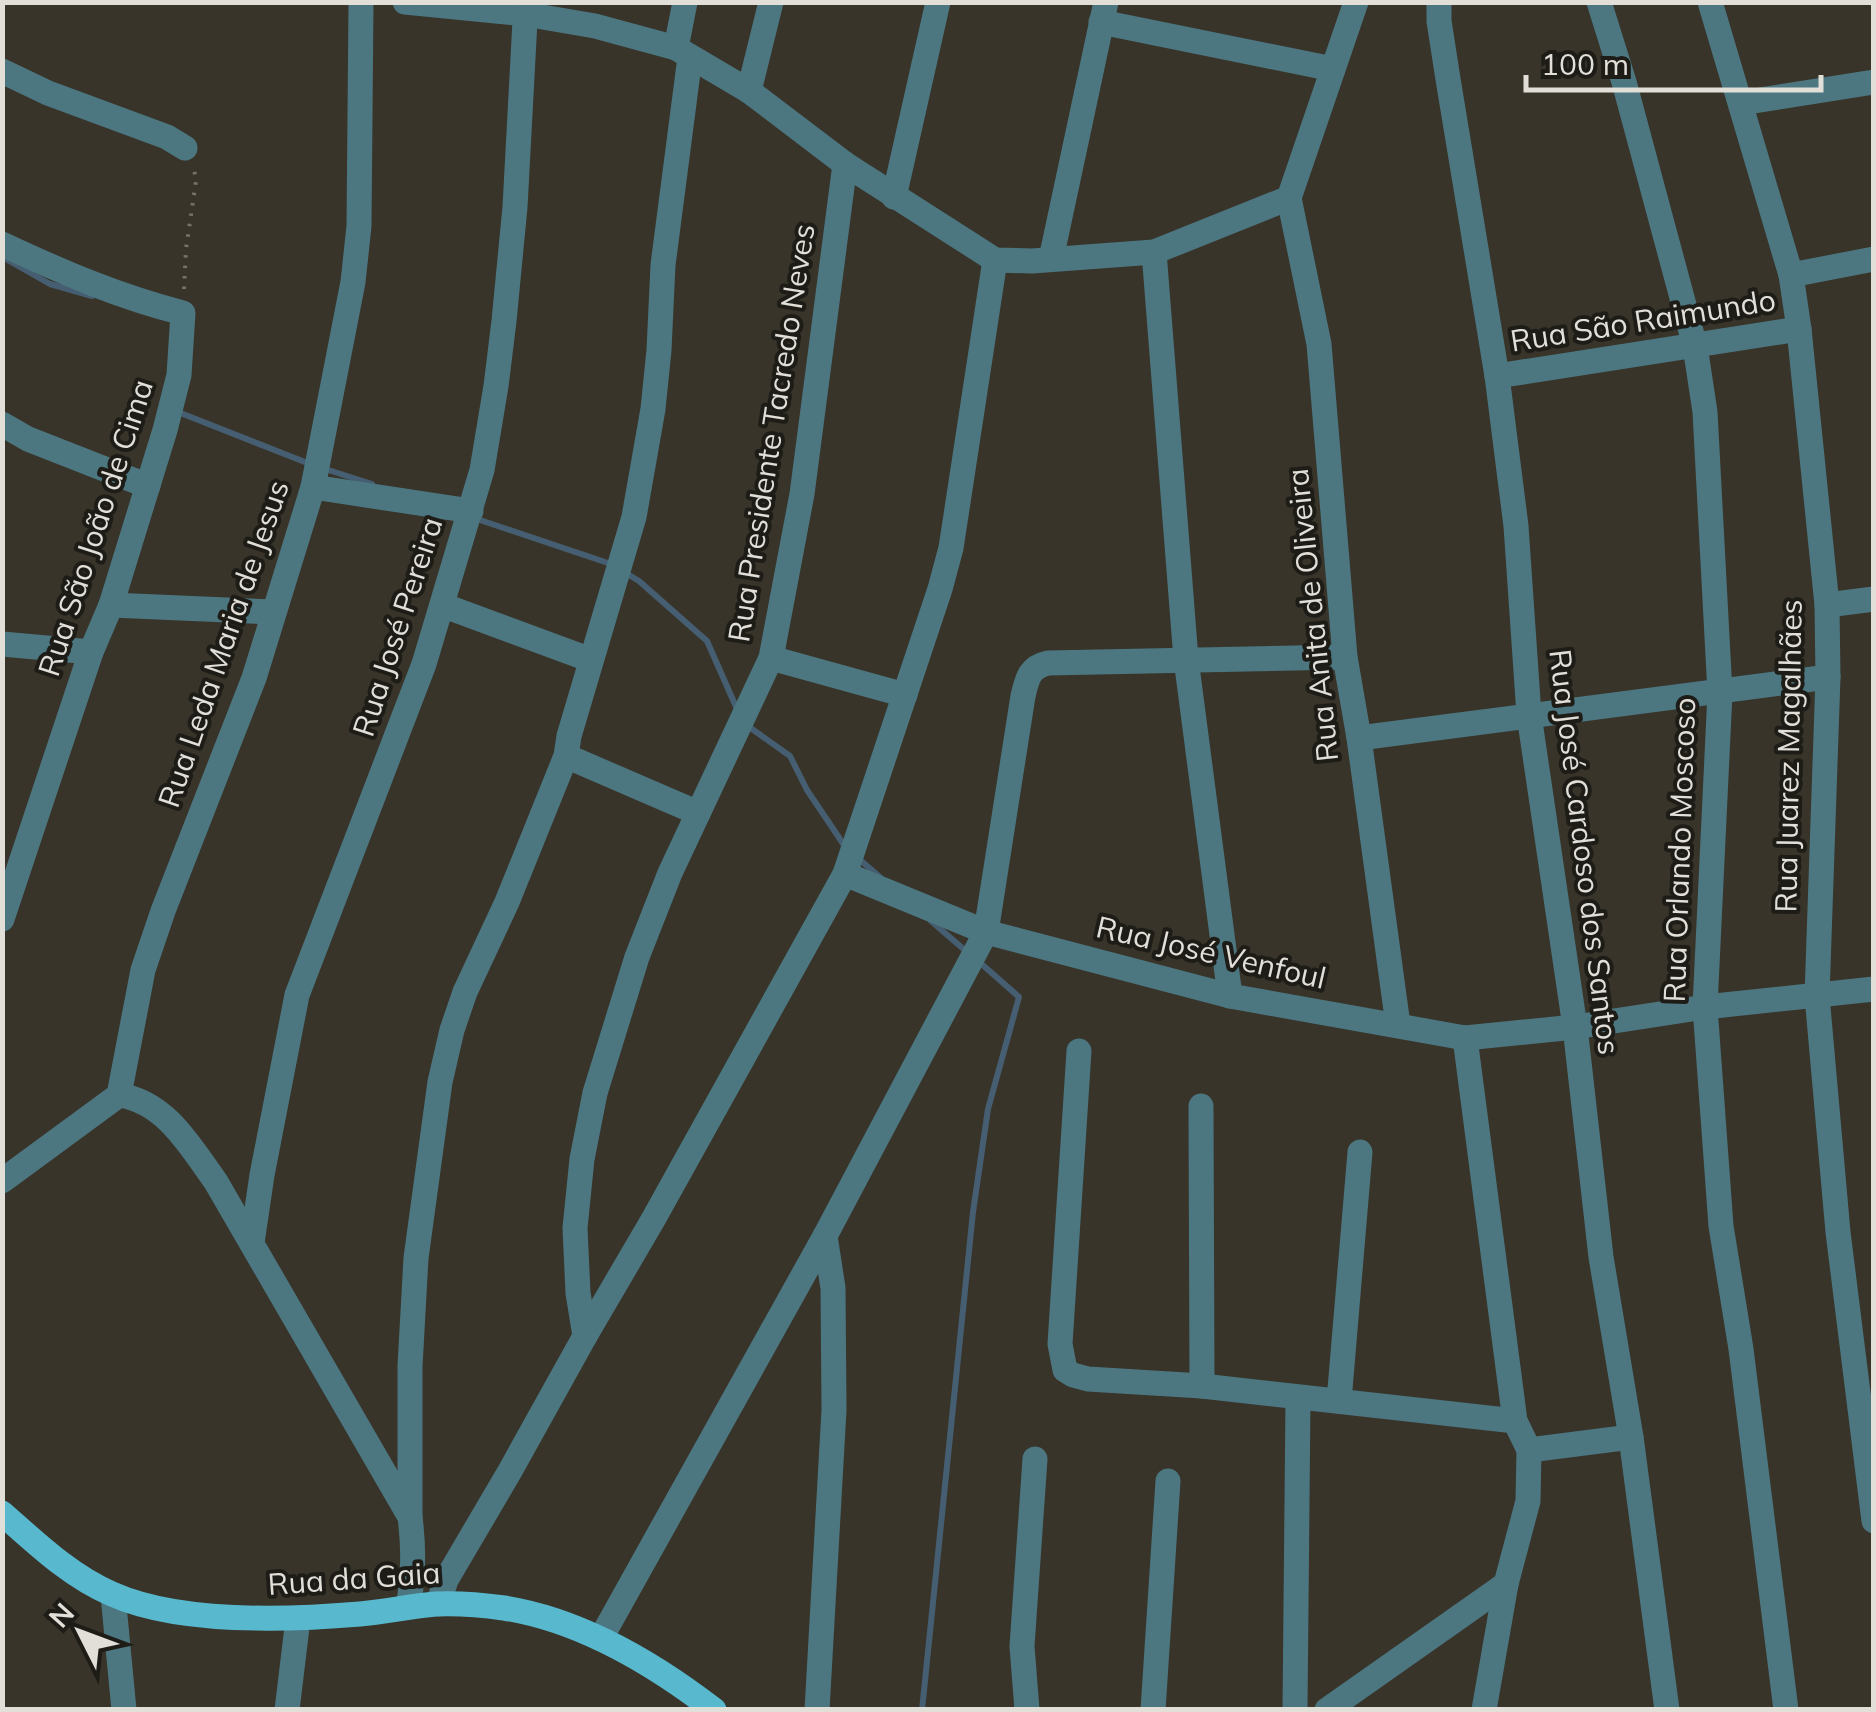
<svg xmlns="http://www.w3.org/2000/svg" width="1876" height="1712" viewBox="0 0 1876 1712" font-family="Mulish,sans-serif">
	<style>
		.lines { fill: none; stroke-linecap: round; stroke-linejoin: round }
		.stream { stroke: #465e71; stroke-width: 6 }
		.path { stroke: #757269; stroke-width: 4; stroke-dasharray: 2.5 8; stroke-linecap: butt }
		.minor { stroke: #4c7781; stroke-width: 25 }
		.major { stroke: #58b8ce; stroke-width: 25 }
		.labels { text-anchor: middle; stroke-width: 8; stroke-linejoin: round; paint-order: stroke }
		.street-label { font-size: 30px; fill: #e2dfd9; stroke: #1e1c17 }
	</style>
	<rect width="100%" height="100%" fill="#38342a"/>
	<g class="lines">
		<!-- stream -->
		<g class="stream">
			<polyline points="4,258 50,284 92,296"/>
			<polyline points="178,412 310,464"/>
			<polyline points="322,468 372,484"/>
			<polyline points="474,518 614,565"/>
			<polyline points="624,572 639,581 707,641 737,709"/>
			<polyline points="745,724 790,756 807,790 846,848"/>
			<polyline points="859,859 880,877"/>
			<polyline points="931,921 967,952"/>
			<polyline points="922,1710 973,1212 988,1109 1019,997 977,960"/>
		</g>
		<!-- path -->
		<polyline class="path" points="184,289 186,249 196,181 194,169"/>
		<!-- minor -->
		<g class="minor">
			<polyline points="405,2 525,14 595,26 676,48 749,91 845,164 995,260 1032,261 1154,252 1289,198 1356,2"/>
			<polyline points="1439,2 1439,21 1448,79 1497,376 1516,526 1529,715 1575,1027 1601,1257 1631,1437 1667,1710"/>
			<polyline points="1599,2 1624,82 1695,346 1705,412 1720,693 1705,1007 1721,1226 1741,1349 1786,1710"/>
			<polyline points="1710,2 1791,275 1799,329 1827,605 1828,677 1817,996 1838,1232 1874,1521"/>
			<polyline points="1101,22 1333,69"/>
			<polyline points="676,48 685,2"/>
			<polyline points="2,71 48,93 167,137 185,148"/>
			<polyline points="749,91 771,2"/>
			<polyline points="1741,103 1874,82"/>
			<polyline points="894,197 938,2"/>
			<polyline points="1289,198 1319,344 1345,657 1359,738 1398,1025"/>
			<path d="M2,244C64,273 117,296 183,313L179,375L165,430L111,605L91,652L2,919"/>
			<polyline points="1154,252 1186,659 1230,996"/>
			<polyline points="1051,259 1106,2"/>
			<polyline points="1791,275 1874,259"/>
			<polyline points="1497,376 1799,329"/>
			<polyline points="2,424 28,439 148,486"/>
			<polyline points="313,487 471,511"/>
			<polyline points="111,605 274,612"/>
			<polyline points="442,605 591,660"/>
			<polyline points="1827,605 1874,599"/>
			<polyline points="2,644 91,652"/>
			<polyline points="771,658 905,695"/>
			<polyline points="1359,738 1828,677"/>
			<polyline points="566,756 698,813"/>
			<polyline points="845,874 986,932 1230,996 1465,1038 1575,1027 1705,1007 1874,989"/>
			<polyline points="1465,1038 1515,1421 1529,1450 1528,1501 1506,1584 1484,1710"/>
			<polyline points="1079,1051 1060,1344 1065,1370 1073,1375 1088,1379 1202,1386 1515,1421"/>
			<path d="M119,1095C166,1102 190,1146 216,1182L410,1517C414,1548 414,1576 408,1607"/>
			<polyline points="1201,1106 1202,1386"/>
			<polyline points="2,1181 119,1095 143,970 163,911 254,678 313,487 353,282 359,226 361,2"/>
			<polyline points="252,1243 262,1175 297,995 424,664 482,470 496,386 504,321 515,207 526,2"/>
			<polyline points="585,1336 578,1293 575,1228 582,1159 595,1093 637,957 670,873 771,658 802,494 845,164"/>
			<polyline points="1339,1401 1360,1152"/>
			<polyline points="1529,1450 1631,1437"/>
			<polyline points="410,1517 410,1366 416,1258 440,1082 452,1030 465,992 507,902 566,756 569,736 634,517 653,409 659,350 663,265 690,57"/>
			<polyline points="113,1595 124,1710"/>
			<polyline points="438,1604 446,1580 510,1471 585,1336 654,1218 845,874 940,589 951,548 995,260"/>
			<path d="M601,1638L825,1236L986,932L1023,696C1027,679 1029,667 1048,663L1345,657"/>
			<polyline points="287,1710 298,1619"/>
			<polyline points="817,1710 834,1410 833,1288 825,1236"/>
			<polyline points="1027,1710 1022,1646 1035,1459"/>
			<polyline points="1153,1710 1168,1481"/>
			<polyline points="1295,1710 1298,1398"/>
			<polyline points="1327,1710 1506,1584"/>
		</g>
		<!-- major -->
		<path class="major" d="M2,1513C36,1543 70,1576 112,1594C179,1624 288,1620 360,1614C385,1612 410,1606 436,1604C458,1603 482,1605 504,1608C581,1620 653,1663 714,1710"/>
	</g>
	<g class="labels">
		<!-- street labels -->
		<g class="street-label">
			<text transform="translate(1643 321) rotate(-9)" y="10">Rua São Raimundo</text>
			<text transform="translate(772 433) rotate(-81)" y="10">Rua Presidente Tacredo Neves</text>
			<text transform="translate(96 528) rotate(-72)" y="10">Rua São João de Cima</text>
			<text transform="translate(1313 615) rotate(-96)" y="10">Rua Anita de Oliveira</text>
			<text transform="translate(398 627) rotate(-72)" y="10">Rua José Pereira</text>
			<text transform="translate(224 644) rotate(-71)" y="10">Rua Leda Maria de Jesus</text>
			<text transform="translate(1789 756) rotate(-89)" y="10">Rua Juarez Magalhães</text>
			<text transform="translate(1680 850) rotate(-88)" y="10">Rua Orlando Moscoso</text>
			<text transform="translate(1584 852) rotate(83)" y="10">Rua José Cardoso dos Santos</text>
			<text transform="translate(1211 953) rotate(13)" y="10">Rua José Venfoul</text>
			<text transform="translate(354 1579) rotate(-4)" y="10">Rua da Gaia</text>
		</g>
	</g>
	<!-- border -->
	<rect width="1876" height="1712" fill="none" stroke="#e2dfd9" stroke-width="10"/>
	<!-- north arrow -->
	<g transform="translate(80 1632) rotate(312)" stroke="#1e1c17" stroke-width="8" paint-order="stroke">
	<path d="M0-8L18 38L0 25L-18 38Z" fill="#e2dfd9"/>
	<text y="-15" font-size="28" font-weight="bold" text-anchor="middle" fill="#e2dfd9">N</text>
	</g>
	<!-- scale -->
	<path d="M1526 75v15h295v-15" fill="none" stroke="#e2dfd9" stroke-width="5"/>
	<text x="1541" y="75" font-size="30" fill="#e2dfd9" stroke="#1e1c17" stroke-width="8" paint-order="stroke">100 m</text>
</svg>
